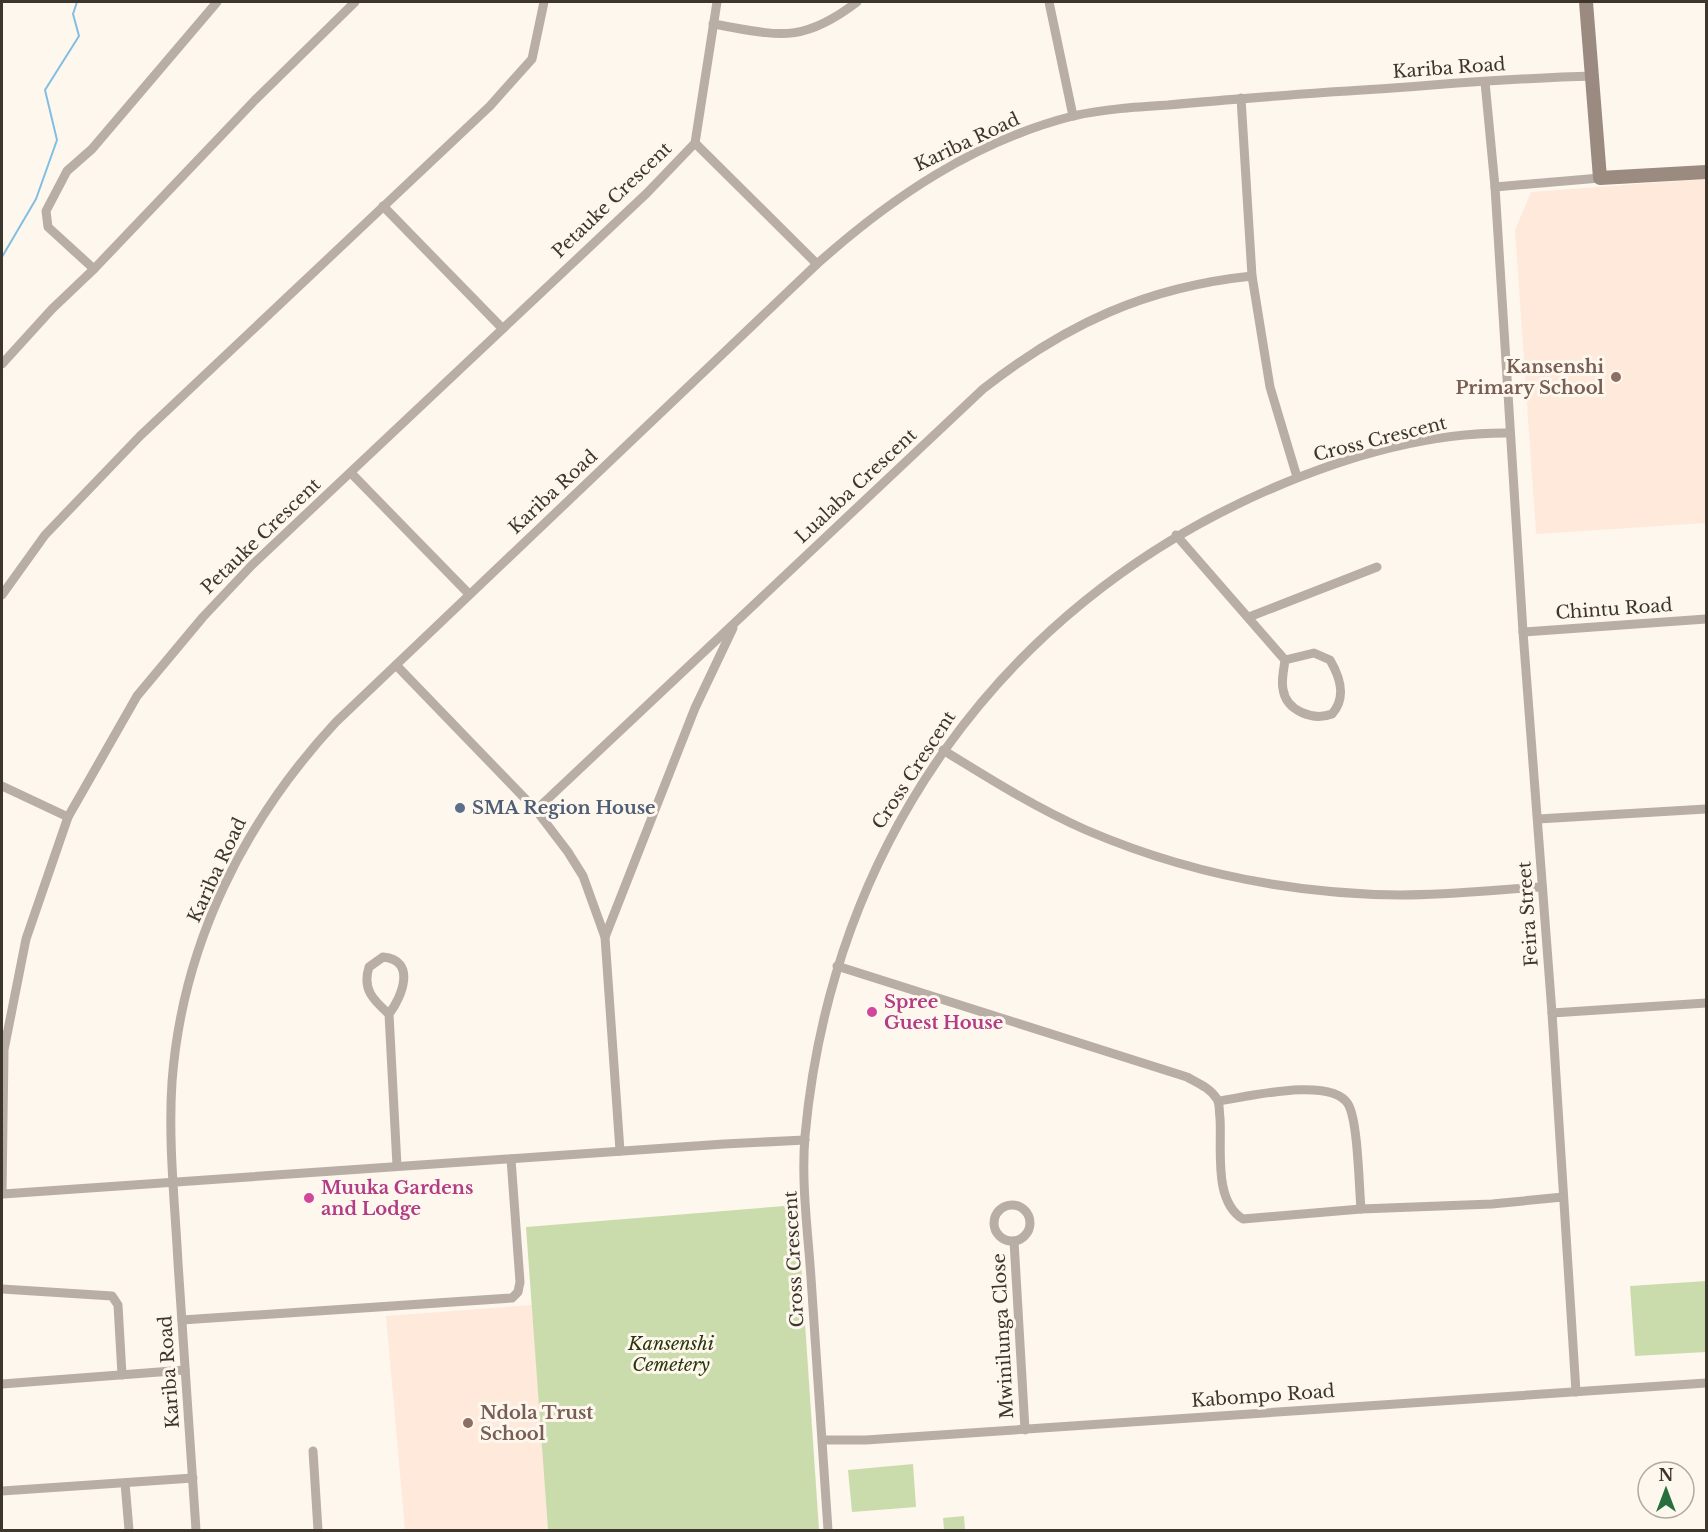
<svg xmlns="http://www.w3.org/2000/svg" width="1708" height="1532" viewBox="0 0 1708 1532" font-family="'Libre Baskerville',serif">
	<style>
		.education { fill: #fee9db }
		.green { fill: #cbdcac }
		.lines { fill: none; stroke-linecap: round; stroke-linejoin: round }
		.stream { stroke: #80bfe2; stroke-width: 2 }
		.street { stroke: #b9aea6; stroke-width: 9 }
		.secondary { stroke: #9b8a7f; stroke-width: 14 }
		.education-dot { fill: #8d6e63; stroke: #fef7ed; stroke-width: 2 }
		.service-dot { fill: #5c6f8a; stroke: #fef7ed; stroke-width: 2 }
		.hotel-dot { fill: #d1479c; stroke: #fef7ed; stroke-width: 2 }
		.labels { text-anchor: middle; stroke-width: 6; stroke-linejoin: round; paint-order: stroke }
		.street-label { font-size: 18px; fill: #3c362c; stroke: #fef7ed }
		.education-label { font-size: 18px; font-weight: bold; fill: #785e54; stroke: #fef7ed; text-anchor: end }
		.service-label { font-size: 18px; font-weight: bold; fill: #4e5e75; stroke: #fef7ed; text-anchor: start }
		.hotel-label { font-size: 18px; font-weight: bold; fill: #b23c85; stroke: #fef7ed; text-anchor: start }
		.park-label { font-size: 18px; font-style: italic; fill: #29360a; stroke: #fef7ed }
	</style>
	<rect width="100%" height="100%" fill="#fef7ed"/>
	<!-- education -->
	<g class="education">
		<polygon points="1706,179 1706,523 1536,534 1515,230 1531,192"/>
		<polygon points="532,1305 548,1530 405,1530 386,1316"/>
	</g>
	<!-- green -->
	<g class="green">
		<polygon points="797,1205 819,1530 548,1530 526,1227"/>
		<polygon points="1706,1281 1706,1352 1635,1356 1630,1286"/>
		<polygon points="913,1464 916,1507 852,1512 848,1470"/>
		<polygon points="964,1516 965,1530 944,1530 943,1518"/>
	</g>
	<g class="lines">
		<!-- stream -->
		<polyline class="stream" points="2,257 36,199 57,140 45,90 79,36 73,14 77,2"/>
		<!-- street -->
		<g class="street">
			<polyline points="1049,2 1073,116"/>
			<path d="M713,24C778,35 801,45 857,2"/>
			<polyline points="1485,82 1495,187 1523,632 1552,1013 1576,1392"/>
			<polyline points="1241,98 1252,276 1270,387 1297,477"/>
			<polyline points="695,143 817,264"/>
			<polyline points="1495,187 1600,178"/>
			<polyline points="383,206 502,328"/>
			<polyline points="94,269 48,227 46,211 67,171 92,149 217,2"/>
			<polyline points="2,364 52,309 94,269 255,100 355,2"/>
			<polyline points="351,473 469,594"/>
			<path d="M1176,535L1285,660C1284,669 1281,680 1283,689C1286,711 1313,721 1332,714C1347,697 1340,677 1330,660L1314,653L1285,660"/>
			<polyline points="2,595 45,535 140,436 490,106 532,59 544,2"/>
			<polyline points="1249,617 1377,567"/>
			<polyline points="1523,632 1706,619"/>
			<polyline points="396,665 536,810 568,852 583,876 605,937 620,1151"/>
			<path d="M943,750C990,779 1036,808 1086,830C1186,873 1292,894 1401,895C1447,895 1495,890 1541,887"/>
			<polyline points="2,786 68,817"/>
			<path d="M536,810L983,389C1066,324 1146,287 1252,276"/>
			<polyline points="1538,819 1706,809"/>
			<polyline points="605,937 695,708 733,628"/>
			<path d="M837,966L1187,1077C1198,1083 1210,1088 1217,1099C1220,1104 1219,1112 1220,1118C1222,1148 1213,1201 1243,1219L1361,1209L1492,1204L1563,1197"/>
			<polyline points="1552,1013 1706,1003"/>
			<path d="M389,1014C373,1000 362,989 369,967L383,957C417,960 402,997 389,1014L397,1166"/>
			<path d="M1219,1101C1247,1097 1331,1076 1348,1104C1358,1120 1359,1187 1361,1209"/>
			<polyline points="2,1194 4,1050 26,939 68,817 137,696 203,617 252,565 647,193 695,143 717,2"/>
			<polyline points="3,1194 724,1144 805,1140"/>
			<circle cx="1012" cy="1223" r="18"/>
			<polyline points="1014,1241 1025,1430"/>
			<polyline points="2,1289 112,1296 118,1305 122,1375"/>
			<polyline points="182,1320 512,1298 518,1292 520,1282 511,1159"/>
			<polyline points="2,1384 185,1370"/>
			<polyline points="823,1440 866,1440 1706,1383"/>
			<polyline points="313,1451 318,1530"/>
			<polyline points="125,1483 129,1530"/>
			<polyline points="2,1491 193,1478"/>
			<path d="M196,1530C190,1441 184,1353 178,1263C175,1204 168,1142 172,1082C182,945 244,821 336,722L817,264C892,197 975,141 1073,116C1104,109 1136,107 1168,105C1222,100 1276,96 1330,92C1418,87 1505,78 1593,76"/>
			<path d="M828,1530C823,1446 816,1362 811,1278C808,1232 801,1183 805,1136C831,847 1000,608 1266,491C1341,458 1427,432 1510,433"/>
		</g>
		<!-- secondary -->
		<polyline class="secondary" points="1586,2 1600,178 1706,172"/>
	</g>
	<!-- markers -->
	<g class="education-dot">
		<circle cx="1616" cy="377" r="6"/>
		<circle cx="468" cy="1423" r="6"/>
	</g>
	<circle class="service-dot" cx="460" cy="808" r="6"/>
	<g class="hotel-dot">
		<circle cx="872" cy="1012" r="6"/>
		<circle cx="309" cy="1198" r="6"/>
	</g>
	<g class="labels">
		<!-- street labels -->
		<g class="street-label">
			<text transform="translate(1449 68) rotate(-4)" y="6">Kariba Road</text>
			<text transform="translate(967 142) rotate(-25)" y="6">Kariba Road</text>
			<text transform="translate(612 200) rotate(-44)" y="6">Petauke Crescent</text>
			<text transform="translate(1380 439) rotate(-14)" y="6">Cross Crescent</text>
			<text transform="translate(856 486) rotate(-43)" y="6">Lualaba Crescent</text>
			<text transform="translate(553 492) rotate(-43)" y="6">Kariba Road</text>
			<text transform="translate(261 536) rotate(-44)" y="6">Petauke Crescent</text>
			<text transform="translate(1614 609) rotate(-4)" y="6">Chintu Road</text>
			<text transform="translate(914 770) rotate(-57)" y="6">Cross Crescent</text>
			<text transform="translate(217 870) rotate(-65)" y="6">Kariba Road</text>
			<text transform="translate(1528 914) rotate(-94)" y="6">Feira Street</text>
			<text transform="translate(794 1259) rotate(-93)" y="6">Cross Crescent</text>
			<text transform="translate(1003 1336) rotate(-93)" y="6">Mwinilunga Close</text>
			<text transform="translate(169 1372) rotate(-94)" y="6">Kariba Road</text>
			<text transform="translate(1263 1396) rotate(-4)" y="6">Kabompo Road</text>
		</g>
		<!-- education labels -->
		<g class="education-label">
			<text x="1604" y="373">Kansenshi<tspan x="1604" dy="21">Primary School</tspan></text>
			<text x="480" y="1419" text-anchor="start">Ndola Trust<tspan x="480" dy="21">School</tspan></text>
		</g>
		<!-- service labels -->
		<g class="service-label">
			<text x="472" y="814">SMA Region House</text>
		</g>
		<!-- hotel labels -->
		<g class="hotel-label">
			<text x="884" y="1008">Spree<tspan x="884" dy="21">Guest House</tspan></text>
			<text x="321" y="1194">Muuka Gardens<tspan x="321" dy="21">and Lodge</tspan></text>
		</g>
		<!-- park labels -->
		<g class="park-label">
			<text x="671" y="1350">Kansenshi<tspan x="671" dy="21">Cemetery</tspan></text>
		</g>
	</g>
	<!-- border -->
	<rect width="1708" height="1532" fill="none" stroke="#3c362c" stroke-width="6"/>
	<!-- north arrow -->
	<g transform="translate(1666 1490)"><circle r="28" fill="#fef7ed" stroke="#b0aaa0" stroke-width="1.5"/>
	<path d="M0-4.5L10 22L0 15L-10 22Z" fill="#27703e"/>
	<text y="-9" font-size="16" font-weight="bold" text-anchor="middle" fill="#3c362c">N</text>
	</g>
</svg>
